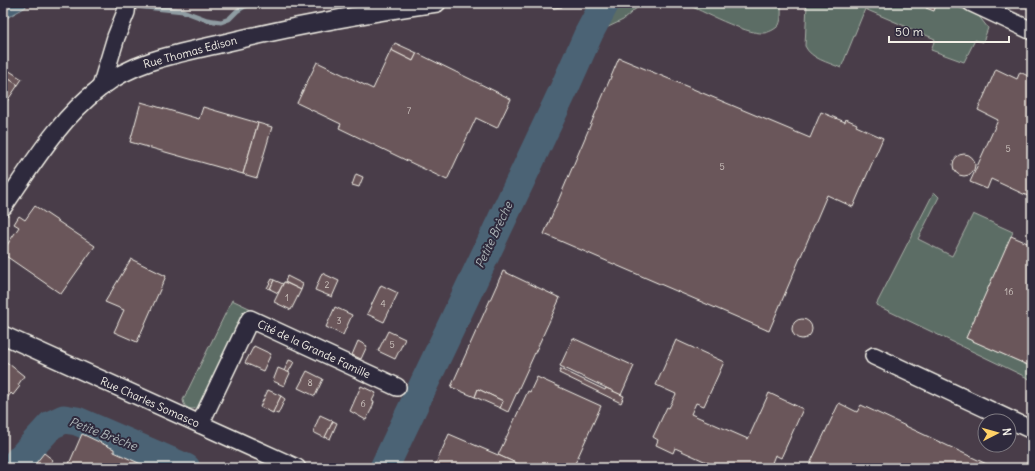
<svg xmlns="http://www.w3.org/2000/svg" width="1035" height="471" viewBox="0 0 1035 471" font-family="Delius,sans-serif">
	<style>
		.built { fill: #493e4a; fill-rule: evenodd }
		.green { fill: #5c6d65; stroke: #a8afa6 }
		.water { fill: #4b6374; stroke: #8f9ca2 }
		.lines { fill: none; stroke-linecap: round; stroke-linejoin: round }
		.stream { stroke: #8f9ca2; stroke-width: 5 }
		.river { stroke: #4b6374; stroke-width: 29 }
		.building { fill: #6b565a; stroke: #f4f1e8 }
		.minor-casing { stroke: #f4f1e8; stroke-width: 20 }
		.minor { stroke: #2f2a3d; stroke-width: 17 }
		.labels { text-anchor: middle; stroke-width: 4; stroke-linejoin: round; paint-order: stroke }
		.number-label { font-size: 9px; fill: #d2cac4 }
		.street-label { font-size: 11px; fill: #f4f1e8; stroke: #2f2a3d }
		.water-label { font-size: 12px; font-style: italic; fill: #b0b8ba; stroke: #2f2a3d }
	</style>
	<rect width="100%" height="100%" fill="#3b3343"/>
	<filter id="ink" filterUnits="userSpaceOnUse"><feTurbulence type="fractalNoise" baseFrequency=".025" numOctaves="2"/><feDisplacementMap in="SourceGraphic" scale="8" xChannelSelector="R" yChannelSelector="G"/><feConvolveMatrix kernelMatrix="1 2 1 2 8 2 1 2 1" color-interpolation-filters="sRGB"/></filter>
	<g filter="url(#ink)">
		<!-- built -->
		<path class="built" d="M3,3H1032V468H3ZM985,421H1009V445H985Z"/>
		<!-- green -->
		<g class="green">
			<polygon points="616,3 647,3 640,5 623,20 604,29"/>
			<path d="M684,3H781C781,9 782,19 779,25C776,29 768,33 763,33C745,34 702,11 684,3Z"/>
			<path d="M807,3H948L978,15L988,28L983,42L975,40L964,62L931,50L935,39L865,9L841,68C828,62 811,59 805,46Z"/>
			<polygon points="934,192 939,197 918,239 952,256 973,214 1013,232 966,338 1032,367 1032,380 876,305"/>
			<path d="M232,300L249,308L199,407C192,411 184,409 183,400Z"/>
		</g>
		<!-- water -->
		<polygon class="water" points="3,3 25,3 26,7 3,20"/>
		<g class="lines">
			<!-- stream -->
			<polyline class="stream" points="136,6 183,11 207,20 221,22 229,19 237,11 245,6 257,3"/>
			<!-- river -->
			<g class="river">
				<polyline points="12,468 51,425 64,419 77,421 186,468"/>
				<polyline points="384,468 564,89 589,33 605,3"/>
			</g>
		</g>
		<!-- building -->
		<g class="building">
			<polygon points="552,3 562,3 562,7 553,8"/>
			<polygon points="928,3 936,5 934,11 926,8"/>
			<polygon points="395,43 417,53 413,61 391,50"/>
			<polygon points="391,50 413,61 417,53 511,99 497,128 476,118 447,180 339,128 341,124 297,103 317,62 373,89"/>
			<polygon points="619,58 810,138 821,112 845,122 846,119 857,124 856,126 883,138 853,207 827,195 769,331 544,234"/>
			<polygon points="3,67 22,79 18,85 3,75"/>
			<polygon points="996,69 1017,79 1020,72 1032,78 1032,198 991,179 987,189 970,182 998,120 978,110"/>
			<polygon points="3,75 18,85 3,107"/>
			<polygon points="141,102 199,119 203,107 258,123 243,174 130,142"/>
			<polygon points="258,123 272,127 257,178 243,174"/>
			<circle cx="964" cy="165" r="11"/>
			<polygon points="356,174 363,177 359,187 352,185"/>
			<polygon points="35,206 95,246 61,294 3,254 3,251 19,227 14,224 19,216 25,220"/>
			<polygon points="1011,236 1032,245 1032,367 966,338"/>
			<polygon points="131,259 166,276 137,342 114,332 124,310 105,302"/>
			<polygon points="503,271 560,298 508,412 500,408 503,401 478,389 475,397 451,387"/>
			<polygon points="322,273 339,281 332,297 315,290"/>
			<polygon points="287,276 303,284 301,290 285,282"/>
			<polygon points="272,279 274,280 270,289 267,288"/>
			<polygon points="274,280 283,284 278,293 270,289"/>
			<polygon points="284,282 301,290 291,310 274,302"/>
			<polygon points="381,285 398,293 384,322 367,314"/>
			<polygon points="335,307 352,315 343,335 326,327"/>
			<circle cx="802" cy="329" r="10"/>
			<polygon points="388,331 405,339 395,359 378,351"/>
			<polygon points="573,338 634,366 621,395 560,366"/>
			<polygon points="676,340 724,362 704,406 696,403 691,414 748,439 769,393 803,409 781,458 775,455 770,468 720,468 675,448 673,453 656,445 658,440 653,437 667,407 669,408 676,394 656,385"/>
			<polygon points="358,341 367,346 361,359 352,355"/>
			<polygon points="254,346 271,354 263,371 245,363"/>
			<polygon points="4,360 24,376 18,385 20,386 13,395 11,393 3,404 3,362"/>
			<polygon points="289,360 294,362 288,373 284,371"/>
			<polygon points="278,368 290,373 284,386 273,381"/>
			<polygon points="561,369 605,390 606,388 624,396 621,403 559,373"/>
			<polygon points="307,371 323,379 315,396 298,388"/>
			<polygon points="537,377 601,406 573,468 527,468 498,455 528,391 530,392"/>
			<polygon points="361,386 376,393 372,401 374,402 372,408 366,420 350,411"/>
			<polygon points="478,389 503,401 500,408 475,397"/>
			<polygon points="268,390 281,396 273,413 260,407"/>
			<polygon points="281,396 285,399 278,414 273,412"/>
			<polygon points="839,403 857,412 861,405 995,468 808,468"/>
			<polygon points="320,415 333,421 325,438 313,432"/>
			<polygon points="333,421 337,423 330,439 325,437"/>
			<polygon points="82,434 114,449 114,452 150,468 78,468 69,464"/>
			<polygon points="449,434 498,455 527,468 434,468"/>
			<polygon points="44,453 53,460 47,468 32,468"/>
		</g>
		<g class="lines">
			<!-- minor casing -->
			<g class="minor-casing">
				<g id="minor">
					<polyline points="972,3 1032,31"/>
					<polyline points="101,87 116,37 126,12 127,3"/>
					<path d="M3,207C32,165 59,119 100,88C135,60 181,53 224,43C294,26 366,13 437,3"/>
					<polyline points="3,335 297,468"/>
					<polyline points="874,356 1032,430"/>
					<polyline points="200,424 250,319 397,387"/>
				</g>
			</g>
			<!-- minor -->
			<use href="#minor" class="minor"/>
		</g>
	</g>
	<g class="labels">
		<!-- number labels -->
		<g class="number-label">
			<text x="409" y="114">7</text>
			<text x="1008" y="152">5</text>
			<text x="722" y="170">5</text>
			<text x="327" y="288">2</text>
			<text x="1009" y="295">16</text>
			<text x="287" y="301">1</text>
			<text x="383" y="307">4</text>
			<text x="339" y="324">3</text>
			<text x="392" y="348">5</text>
			<text x="310" y="386">8</text>
			<text x="363" y="407">6</text>
		</g>
		<!-- street labels -->
		<g class="street-label">
			<text transform="translate(190 52) rotate(-15)" y="4">Rue Thomas Edison</text>
			<text transform="translate(314 349) rotate(25)" y="4">Cité de la Grande Famille</text>
			<text transform="translate(150 402) rotate(24)" y="4">Rue Charles Somasco</text>
		</g>
		<!-- water labels -->
		<g class="water-label">
			<text transform="translate(494 235) rotate(-65)" y="4">Petite Brèche</text>
			<text transform="translate(103 434) rotate(21)" y="4">Petite Brèche</text>
		</g>
	</g>
	<!-- margin -->
	<rect width="1035" height="471" fill="none" stroke="#2f2a3d" stroke-width="16"/>
	<rect x="8" y="8" width="1019" height="455" fill="none" stroke="#f4f1e8" stroke-width="1.5" filter="url(#ink)"/>
	<!-- north arrow -->
	<g transform="translate(997 433) rotate(84)"><circle r="19" fill="#2f2a3d" stroke="#7e7a81"/>
	<path d="M0-3L7 15L0 10L-7 15Z" fill="#ffd166"/>
	<text y="-6" font-size="11" font-weight="bold" text-anchor="middle" fill="#f4f1e8">N</text>
	</g>
	<!-- scale -->
	<path d="M889 36v6h120v-6" fill="none" stroke="#f4f1e8" stroke-width="2"/>
	<text x="895" y="36" font-size="12" fill="#f4f1e8" stroke="#2f2a3d" stroke-width="3" paint-order="stroke">50 m</text>
</svg>
